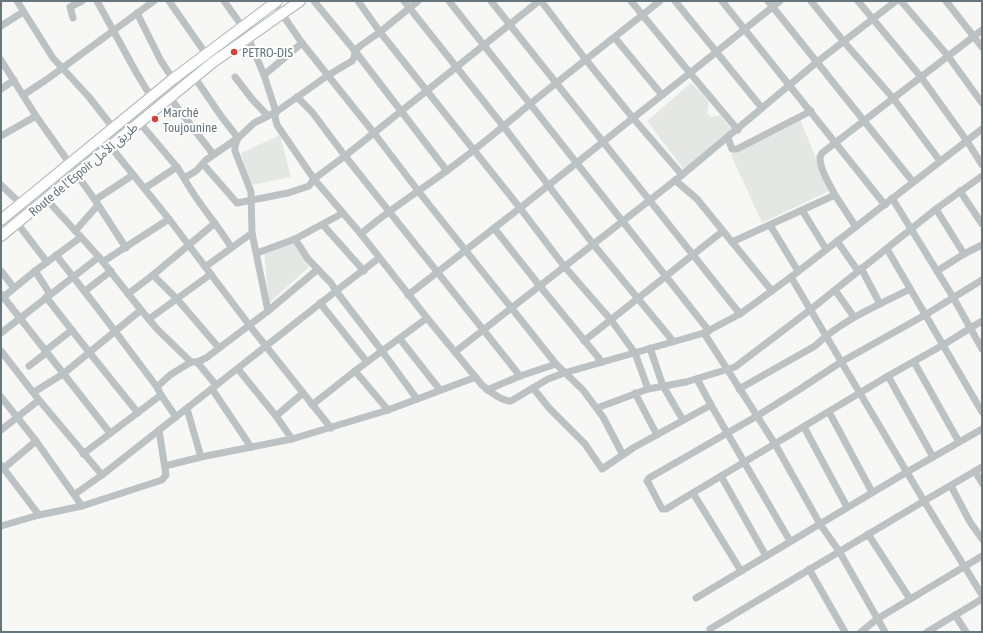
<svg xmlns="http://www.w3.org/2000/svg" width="983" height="633" viewBox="0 0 983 633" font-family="'Asap Condensed','Noto Sans Arabic',sans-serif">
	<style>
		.built { fill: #e5e7e5 }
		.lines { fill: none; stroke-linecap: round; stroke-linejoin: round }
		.highway-casing { stroke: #b2b7b9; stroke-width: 12 }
		.minor { stroke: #bcc2c4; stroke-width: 7 }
		.highway { stroke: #fff; stroke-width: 10 }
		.poi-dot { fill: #d54038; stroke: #fff; stroke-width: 1.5 }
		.labels { text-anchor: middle; stroke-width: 4; stroke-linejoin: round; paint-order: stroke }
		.poi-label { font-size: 13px; fill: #65777d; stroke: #fff; text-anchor: start }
		.street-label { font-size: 13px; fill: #65777d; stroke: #fff }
	</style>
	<rect width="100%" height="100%" fill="#f7f7f5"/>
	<!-- built -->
	<g class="built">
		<polygon points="691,83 709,101 707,113 711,117 720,115 734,132 686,172 647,121"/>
		<polygon points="800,119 829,191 762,223 731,155 735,151"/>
		<polygon points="280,135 291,177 251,185 241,153"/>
		<polygon points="295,240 309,267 269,303 264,251"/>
	</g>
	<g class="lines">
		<!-- highway casing -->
		<g class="highway-casing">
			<g id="highway">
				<polyline points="1,220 173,79 277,1"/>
				<polyline points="1,236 212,63 300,1"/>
			</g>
		</g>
		<!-- minor -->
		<g class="minor">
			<polyline points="17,1 53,58 89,97 114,129"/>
			<polyline points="97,1 136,72 151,97"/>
			<polyline points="169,1 206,54"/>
			<polyline points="224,1 242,26"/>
			<polyline points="273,1 302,43 374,133 419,192 556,364 583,390 603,417 623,455"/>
			<polyline points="314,1 355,51 447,171"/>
			<polyline points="358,1 380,32 520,208 633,118 682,175"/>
			<polyline points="404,1 504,127 593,244 673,341"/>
			<polyline points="449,1 709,331"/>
			<polyline points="491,1 740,314"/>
			<polyline points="541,1 586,60 633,118 690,73 631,1"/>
			<polyline points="675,1 762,108"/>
			<polyline points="722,1 885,205"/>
			<polyline points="768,1 913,182"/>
			<polyline points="811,1 844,42 893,98 940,161"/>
			<polyline points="858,1 921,77 967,141 982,165"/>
			<polyline points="901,1 948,56 982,103"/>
			<polyline points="946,1 982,47"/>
			<polyline points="137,13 161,61 173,79"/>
			<polyline points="73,18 70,7 82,1"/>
			<polyline points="1,26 23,12"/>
			<path d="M248,37L264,75L276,112L275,117L277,125L314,179L361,234L427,318L482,385C489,391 501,401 511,401L548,379L564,373L704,333L740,314L791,277L982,129"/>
			<polyline points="615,38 662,95"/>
			<polyline points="1,60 36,116 70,164"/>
			<polyline points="264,75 302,43"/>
			<polyline points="235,77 252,99 267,115"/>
			<polyline points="1,89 14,80"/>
			<polyline points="23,95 46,80 154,1"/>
			<polyline points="170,98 213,154"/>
			<polyline points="139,122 177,167 184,178 196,171 206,160 238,138 254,123 276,112 327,76 352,61 354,58 355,51 360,46 380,32 418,1"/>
			<polyline points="738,130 690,73 780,1"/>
			<polyline points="1,136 36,116"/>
			<polyline points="728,138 732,149 737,149 811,111"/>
			<polyline points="110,146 169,219 250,326 331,428"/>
			<polyline points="203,164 237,203 288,193 309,186 314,179 345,156 312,112 297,97"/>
			<polyline points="77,175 95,200 126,248"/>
			<path d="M184,178C197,203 217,223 231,247"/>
			<polyline points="675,180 697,199 723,231"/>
			<polyline points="1,185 21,204"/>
			<polyline points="145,188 177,167"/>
			<polyline points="960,191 982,224"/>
			<path d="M835,195C829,183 820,170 820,157L822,153L982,30"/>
			<polyline points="892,198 953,297 982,349"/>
			<polyline points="95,200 133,175"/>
			<polyline points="936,209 964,254 982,245"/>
			<polyline points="802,210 826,249"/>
			<polyline points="17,223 47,262"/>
			<polyline points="323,225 364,271"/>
			<polyline points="770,225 798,271"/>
			<polyline points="494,228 539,285 602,362"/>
			<polyline points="75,231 98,205"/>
			<path d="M361,234C392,207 428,186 461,160C493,136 523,109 555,84C590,56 625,29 660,1"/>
			<polyline points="837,241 858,271"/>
			<polyline points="732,242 835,195 856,227"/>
			<polyline points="887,249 982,412"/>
			<polyline points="257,253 295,239 343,213"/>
			<polyline points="56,255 99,310 157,387"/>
			<polyline points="379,258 336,291 382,351 417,399"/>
			<polyline points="104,261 169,219"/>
			<polyline points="205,267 252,233"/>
			<polyline points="861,268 880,304"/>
			<polyline points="1,271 14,288"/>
			<polyline points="35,271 50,294"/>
			<polyline points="937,271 964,254"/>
			<polyline points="153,275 177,299 219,348"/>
			<polyline points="791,277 924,501 982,467"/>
			<polyline points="982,280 925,315 841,362 797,391 757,416 649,478 647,481 649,484 662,509 666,509 888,376 943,345 982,321"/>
			<polyline points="835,290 854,317"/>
			<polyline points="85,291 111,271"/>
			<polyline points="1,294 110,433"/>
			<polyline points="128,294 153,275 215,223"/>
			<polyline points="408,295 520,208 564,266 611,320 635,353 648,389"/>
			<polyline points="46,297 89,352 138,413"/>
			<polyline points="1,299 35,271 81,237 47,200"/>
			<polyline points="320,303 367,362 427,318"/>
			<polyline points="141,310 158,330 191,362"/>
			<polyline points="268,311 318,269"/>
			<polyline points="149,319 211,274"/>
			<polyline points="1,333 99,257 81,237"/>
			<polyline points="704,333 775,444 820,524 839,551 885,632"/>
			<polyline points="400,339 440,390"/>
			<polyline points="584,341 723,231 772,291"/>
			<polyline points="650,348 663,386 683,420"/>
			<polyline points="1,351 39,400 1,430"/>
			<polyline points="45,351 72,330"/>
			<polyline points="455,352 682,175 817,62 896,1"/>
			<polyline points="197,362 216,385"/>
			<polyline points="367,362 355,371 388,410"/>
			<polyline points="914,362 959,442"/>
			<polyline points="29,366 46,353"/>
			<polyline points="238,369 276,416 292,439"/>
			<polyline points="520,376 345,156 539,1"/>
			<polyline points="888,376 933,457"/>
			<polyline points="697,379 711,405"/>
			<polyline points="533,388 550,409 585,444 602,469 633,448 711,405 790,541"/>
			<polyline points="212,389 251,447"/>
			<path d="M739,389L815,346C842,320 877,306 910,289"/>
			<polyline points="487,390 520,376 556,364"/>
			<polyline points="34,392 63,374 141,310 99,257"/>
			<polyline points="635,393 657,435"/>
			<polyline points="161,395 176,417"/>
			<polyline points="1,397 36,441 82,506"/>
			<polyline points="39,400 102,475 336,291 331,283 308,259 295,239"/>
			<polyline points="312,405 355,371"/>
			<polyline points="597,408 648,389 686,382 735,367 810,310 936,209 982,176"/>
			<polyline points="187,409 201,457"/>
			<polyline points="829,412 872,492"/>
			<polyline points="276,416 303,393"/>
			<polyline points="804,427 847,507"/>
			<polyline points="83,454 161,395 157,387 170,375 191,362 197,362 206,358 268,311 252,233 251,192 235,151 235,146 238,138 221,116 195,78"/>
			<polyline points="1,465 39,515"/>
			<polyline points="165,466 201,457 292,439 388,410 476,377"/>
			<polyline points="4,468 36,441"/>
			<polyline points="975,471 982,483"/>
			<polyline points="721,476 766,556"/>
			<polyline points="951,486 970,522 982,539"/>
			<polyline points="693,493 741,571"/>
			<polyline points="75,494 102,475"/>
			<polyline points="1,526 39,515 82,506 162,480 166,475 159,430"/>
			<polyline points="868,534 910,599"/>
			<polyline points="809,569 845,632"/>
			<polyline points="696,598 907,472 982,429"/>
			<polyline points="955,615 966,632"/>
			<polyline points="710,629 924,501 982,595"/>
			<polyline points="861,632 877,619 982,556"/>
			<polyline points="927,632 982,599"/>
		</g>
		<!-- highway -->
		<use href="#highway" class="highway"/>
	</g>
	<!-- markers -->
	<g class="poi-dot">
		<circle cx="234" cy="52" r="4"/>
		<circle cx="155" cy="119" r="4"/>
	</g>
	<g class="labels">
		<!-- poi labels -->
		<g class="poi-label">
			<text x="242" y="57">PETRO-DIS</text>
			<text x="163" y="117">Marché<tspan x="163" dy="15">Toujounine</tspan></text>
		</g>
		<!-- street labels -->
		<g class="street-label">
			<text transform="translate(83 169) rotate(-40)" y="5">Route de l’Espoir طريق الأمل</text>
		</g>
	</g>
	<!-- border -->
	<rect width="983" height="633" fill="none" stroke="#65777d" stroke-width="4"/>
</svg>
